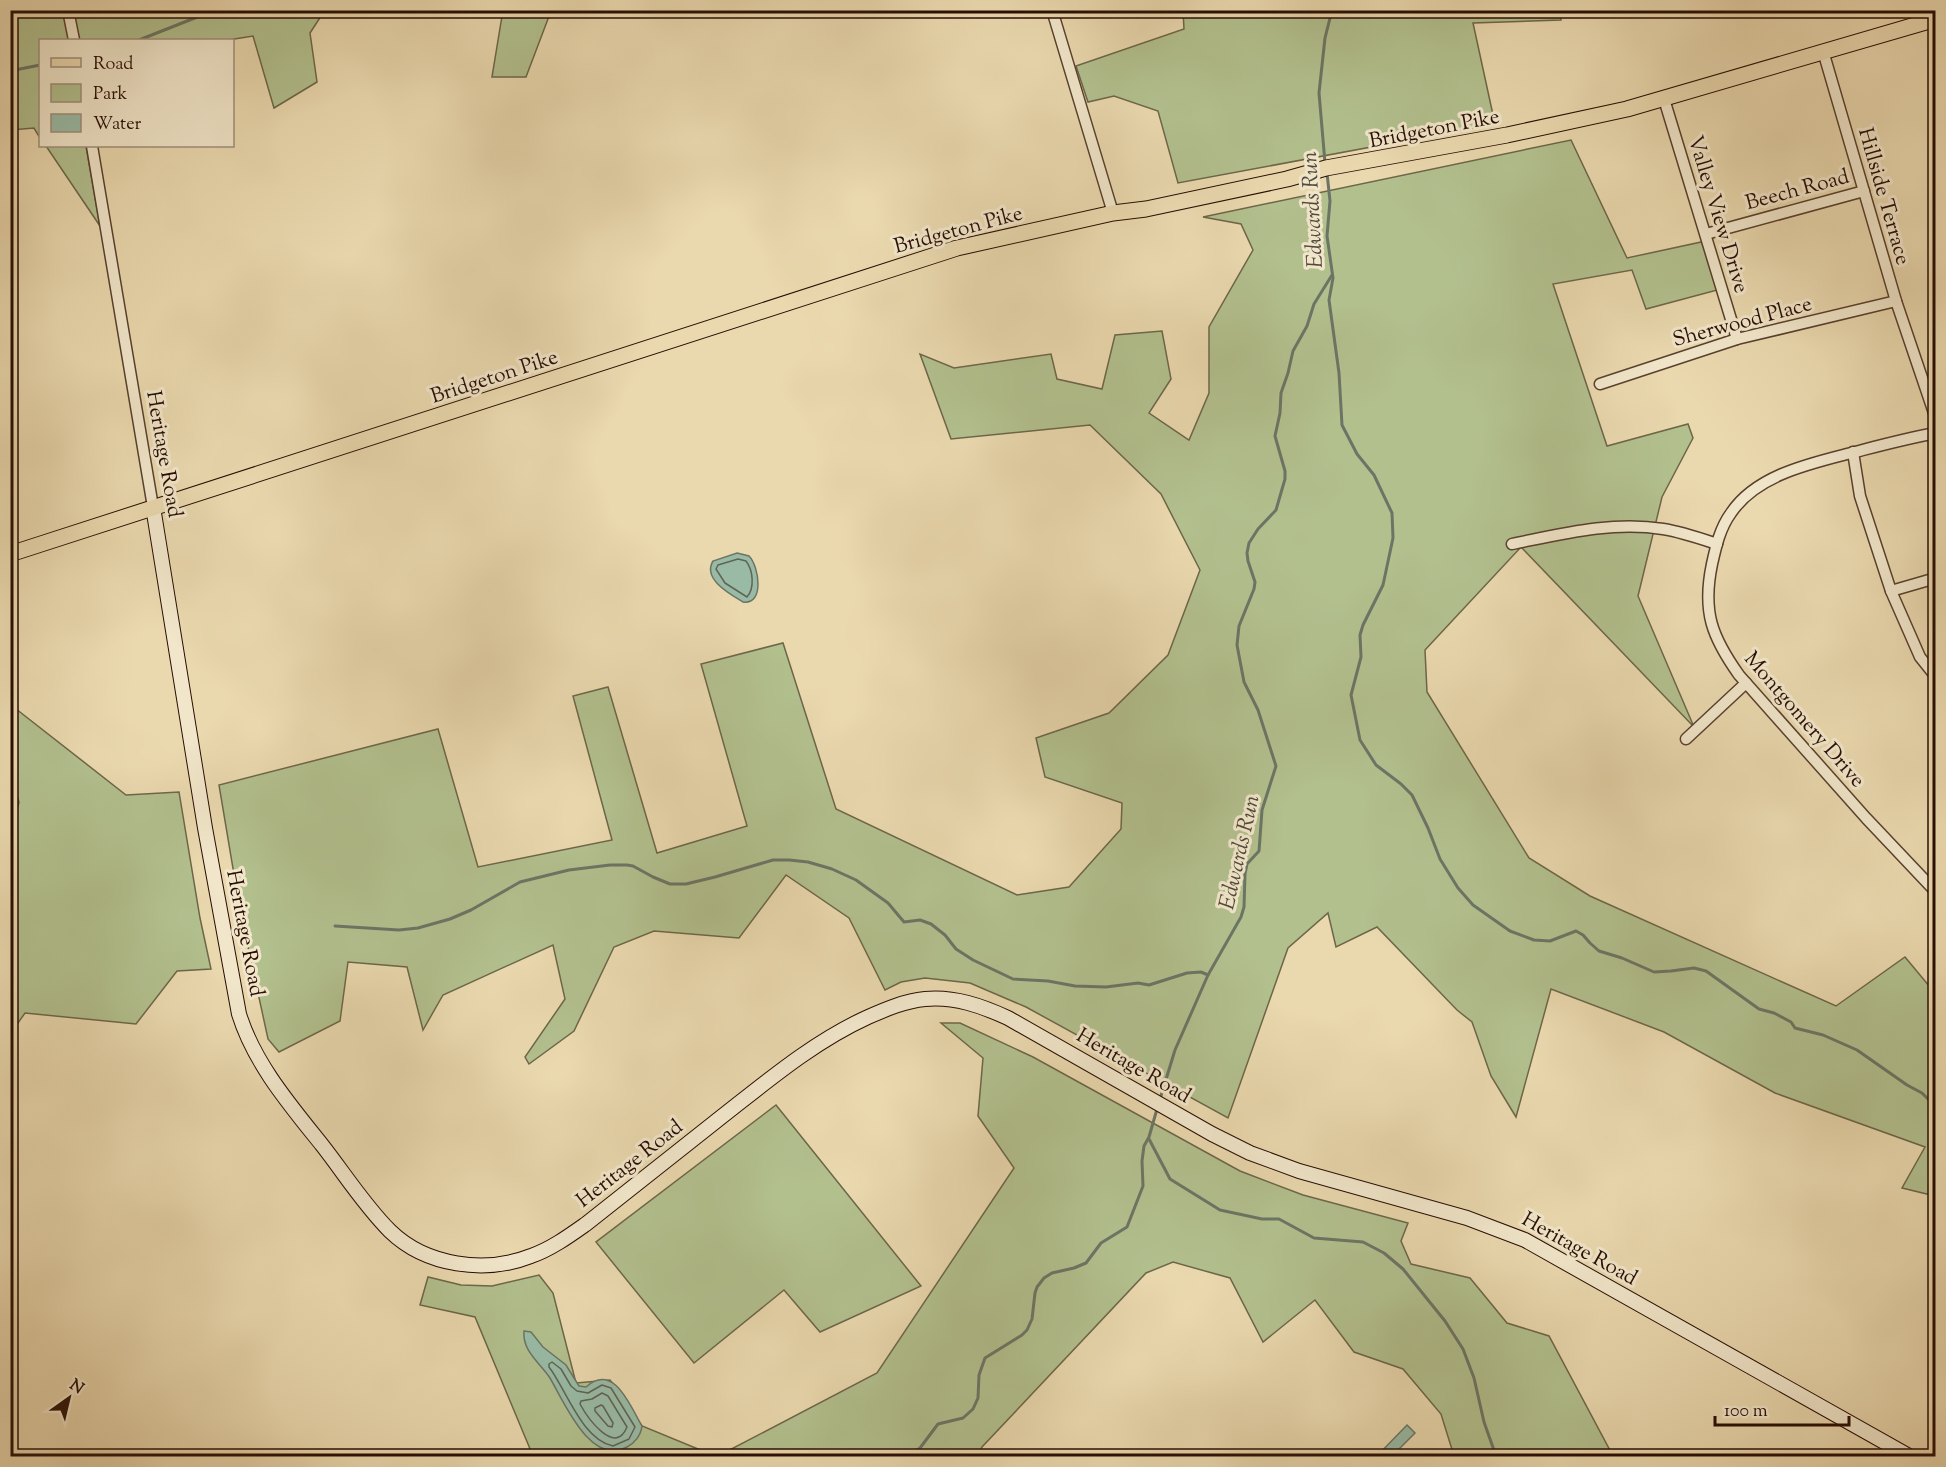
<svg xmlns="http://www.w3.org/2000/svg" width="1946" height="1467" viewBox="0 0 1946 1467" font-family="'Sorts Mill Goudy',serif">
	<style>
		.green { fill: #b2c08e; stroke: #6d6649; stroke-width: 1.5 }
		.water { fill: #99bba6; stroke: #6c7565; stroke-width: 1.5 }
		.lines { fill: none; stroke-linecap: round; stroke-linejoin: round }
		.shore { stroke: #606455; stroke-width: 1.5 }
		.stream { stroke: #6c7565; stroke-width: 3 }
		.street-casing { stroke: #58402e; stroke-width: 13 }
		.secondary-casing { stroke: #280d04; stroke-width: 16 }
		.primary-casing { stroke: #280d04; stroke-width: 17 }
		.street { stroke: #f1e6ca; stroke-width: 10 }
		.secondary { stroke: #f1e6ca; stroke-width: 14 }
		.primary { stroke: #ead8ae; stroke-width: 15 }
		.labels { text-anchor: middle; stroke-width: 6; stroke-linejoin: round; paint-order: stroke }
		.street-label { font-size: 21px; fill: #280d04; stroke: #f1e6ca }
		.water-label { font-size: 22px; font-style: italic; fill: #504a3d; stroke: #f1e6ca }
	</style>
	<rect width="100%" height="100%" fill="#ead8ae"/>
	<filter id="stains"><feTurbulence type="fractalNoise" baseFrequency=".00333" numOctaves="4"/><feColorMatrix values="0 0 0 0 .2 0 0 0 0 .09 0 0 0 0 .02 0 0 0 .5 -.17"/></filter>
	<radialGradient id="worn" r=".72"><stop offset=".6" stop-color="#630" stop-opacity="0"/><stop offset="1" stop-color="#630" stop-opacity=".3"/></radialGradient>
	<!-- green -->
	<g class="green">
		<polygon points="15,11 329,11 323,13 310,33 317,82 274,108 253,36 228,40 40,40 40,138 34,128 11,130 10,38 14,31"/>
		<polygon points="499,11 551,11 526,77 492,77 502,16"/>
		<polygon points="1560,11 1561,20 1473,23 1495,124 1178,183 1158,111 1114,96 1088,102 1076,66 1184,29 1183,11"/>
		<polygon points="1571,140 1627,258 1706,241 1721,289 1646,309 1632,270 1553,284 1607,446 1688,424 1693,438 1662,497 1638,596 1694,727 1521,547 1425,650 1427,692 1529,858 1590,896 1836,1006 1905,957 1935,993 1935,1196 1902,1188 1925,1147 1775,1093 1664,1032 1551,989 1516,1117 1491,1076 1472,1022 1457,1010 1377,927 1336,947 1328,913 1288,948 1228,1118 1026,1007 970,983 925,978 901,982 885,990 849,918 786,875 739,938 654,931 614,947 574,1031 529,1064 525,1057 565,999 553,945 443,995 423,1030 407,967 348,962 340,1021 279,1052 268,1039 240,910 219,785 438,729 478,867 612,840 573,696 608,687 657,853 747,826 701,664 783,643 836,809 1017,895 1069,887 1121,829 1122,803 1045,777 1036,738 1109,713 1168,655 1200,570 1161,494 1090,425 951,439 920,354 954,368 1051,354 1057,379 1102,389 1115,335 1162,331 1171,379 1149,413 1189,440 1209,393 1209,327 1253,250 1241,224 1203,217"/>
		<polygon points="46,146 86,146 100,226"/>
		<polygon points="11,705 126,795 179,792 200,918 211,969 177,971 136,1024 25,1013 11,1033 10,830 13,829 19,802 11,777"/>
		<polygon points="941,1023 960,1023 1033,1057 1240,1171 1303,1195 1408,1223 1401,1241 1411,1264 1470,1278 1507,1323 1549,1336 1613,1456 1454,1456 1441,1414 1403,1369 1354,1352 1315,1300 1263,1342 1230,1278 1173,1262 1146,1273 982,1447 978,1456 718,1456 877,1373 1014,1168 978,1116 983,1058"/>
		<polygon points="776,1105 921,1286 820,1332 784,1290 694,1363 596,1242"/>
		<polygon points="539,1275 553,1293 576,1383 610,1380 642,1426 715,1456 533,1456 475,1317 420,1305 428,1277 461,1285 492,1286"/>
	</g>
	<!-- water -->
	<g class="water">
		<path d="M737,553L749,556C759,566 765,605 743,602C730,594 702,579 713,561Z"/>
		<path d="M524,1331L531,1332L543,1347L566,1365L579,1386L586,1387C614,1362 630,1406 642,1426C641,1435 635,1443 627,1447C591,1467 564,1402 550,1378C540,1363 522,1351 524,1331Z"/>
		<polygon points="1407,1425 1415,1433 1392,1456 1377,1456"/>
	</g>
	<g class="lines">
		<!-- shore -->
		<g class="shore">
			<path d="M738,559L746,561C753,570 755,588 747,597L725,583L716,569L718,565Z"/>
			<path d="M552,1362L561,1369L571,1386L577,1391L588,1393L602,1385L611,1388L635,1427L629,1439L613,1446C582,1440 566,1389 549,1367V1364Z"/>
			<path d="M602,1393L608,1396L627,1427C615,1457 587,1417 580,1404L581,1401L592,1399Z"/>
			<polygon points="601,1405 603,1406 613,1423 612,1427 608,1426 595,1411 595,1408"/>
		</g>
		<!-- stream -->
		<g class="stream">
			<polyline points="139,40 215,10"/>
			<polyline points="10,71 40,65"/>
			<polyline points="1325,163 1319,93 1325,38 1332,10"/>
			<polyline points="1327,173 1330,201 1327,236 1333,278 1329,300 1339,373 1342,425 1357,454 1374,475 1392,513 1393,538 1383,585 1363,625 1360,635 1361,657 1351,695 1360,740 1376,765 1401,784 1412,795 1428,828 1440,859 1458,888 1473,905 1510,931 1534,940 1550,941 1576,931 1583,935 1590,943 1599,951 1622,958 1654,972 1671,971 1694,968 1706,971 1759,1009 1774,1013 1791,1022 1795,1028 1823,1035 1857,1050 1907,1085 1922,1093 1928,1099 1936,1111"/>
			<polyline points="335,926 399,930 418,928 450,919 471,910 520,882 569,870 610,865 627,865 633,866 653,877 670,884 686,884 715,877 773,860 789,860 808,862 832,869 856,880 888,903 904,922 920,920 931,924 945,935 956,949 973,960 1013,979 1048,981 1075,986 1106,987 1138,983 1149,985 1187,973 1201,972 1208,975"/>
			<polyline points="1160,1099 1175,1050 1208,975 1241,917 1244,907 1245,874 1247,864 1259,851 1262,810 1276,766 1258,710 1244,682 1237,645 1239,626 1254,589 1255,582 1248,561 1247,553 1249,543 1258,529 1276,510 1285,479 1285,471 1275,436 1280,413 1281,393 1288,373 1293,351 1307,326 1314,304 1332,275"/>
			<polyline points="1149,1139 1170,1179 1220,1210 1262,1219 1279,1219 1314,1238 1363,1242 1384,1253 1403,1269 1445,1321 1463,1349 1474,1378 1484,1422 1496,1456"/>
			<polyline points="907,1456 920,1448 938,1424 963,1418 973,1409 978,1398 979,1375 985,1358 1022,1335 1027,1330 1032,1319 1035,1293 1037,1287 1044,1278 1052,1273 1074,1268 1086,1263 1101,1243 1127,1227 1143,1186 1142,1161 1144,1146 1149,1137 1157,1109"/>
		</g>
		<!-- street casing -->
		<g class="street-casing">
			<g id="street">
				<polyline points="68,10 74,40"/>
				<polyline points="1052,10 1113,213"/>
				<polyline points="1823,51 1896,301 1936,419"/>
				<polyline points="1664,99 1737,339"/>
				<polyline points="92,146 153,507"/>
				<polyline points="1706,234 1864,191"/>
				<polyline points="1600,384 1737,339 1896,301"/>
				<path d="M1936,433C1908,438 1882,445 1855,452C1813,463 1757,474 1731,513C1720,528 1716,546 1712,564C1702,612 1712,637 1739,675L1866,818L1936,892"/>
				<polyline points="1853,452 1860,496 1891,591 1920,657 1936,677"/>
				<path d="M1512,544C1562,534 1612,521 1663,529C1682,532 1699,538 1717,544"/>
				<polyline points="1891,591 1936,578"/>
				<polyline points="1686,739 1746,683"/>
			</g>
		</g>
		<!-- secondary casing -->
		<g class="secondary-casing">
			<path id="secondary" d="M153,507L205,828L239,1014C254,1063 290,1105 322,1145C344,1173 364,1205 390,1231C426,1266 485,1274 531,1256C551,1249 569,1236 586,1224C629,1190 672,1156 715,1122C764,1084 811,1043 868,1017C886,1009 905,1001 925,999C954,996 982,1006 1008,1018L1212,1134L1250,1153L1299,1171L1467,1218L1525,1240L1909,1456"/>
		</g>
		<!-- primary casing -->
		<g class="primary-casing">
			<polyline id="primary" points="10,554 957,248 1113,213 1146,209 1287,179 1326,168 1507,135 1627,109 1936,19"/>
		</g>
		<!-- street -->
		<use href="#street" class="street"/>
		<!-- secondary -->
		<use href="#secondary" class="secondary"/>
		<!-- primary -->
		<use href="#primary" class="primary"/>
	</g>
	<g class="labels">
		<!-- street labels -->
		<g class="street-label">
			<text transform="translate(1434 128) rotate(-11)" y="7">Bridgeton Pike</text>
			<text transform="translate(1797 189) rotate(-15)" y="7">Beech Road</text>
			<text transform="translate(1885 196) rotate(74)" y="7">Hillside Terrace</text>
			<text transform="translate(1719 214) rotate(73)" y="7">Valley View Drive</text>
			<text transform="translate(958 229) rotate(-15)" y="7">Bridgeton Pike</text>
			<text transform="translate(1742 321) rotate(-15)" y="7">Sherwood Place</text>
			<text transform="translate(494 376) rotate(-18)" y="7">Bridgeton Pike</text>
			<text transform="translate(165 454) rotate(80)" y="7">Heritage Road</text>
			<text transform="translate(1805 719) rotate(49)" y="7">Montgomery Drive</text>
			<text transform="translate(246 933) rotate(79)" y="7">Heritage Road</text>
			<text transform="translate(1134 1065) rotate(30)" y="7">Heritage Road</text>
			<text transform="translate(629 1163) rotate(-38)" y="7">Heritage Road</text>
			<text transform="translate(1580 1248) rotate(29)" y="7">Heritage Road</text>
		</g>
		<!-- water labels -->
		<g class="water-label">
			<text transform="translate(1311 210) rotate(-93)" y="8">Edwards Run</text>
			<text transform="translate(1238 852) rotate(-77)" y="8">Edwards Run</text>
		</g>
	</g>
	<!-- margin -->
	<rect width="1946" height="1467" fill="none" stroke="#ead8ae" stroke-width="36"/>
	<rect x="12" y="12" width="1922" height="1443" fill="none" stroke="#280d04" stroke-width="3"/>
	<rect x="18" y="18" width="1910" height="1431" fill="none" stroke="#280d04" stroke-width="1.5"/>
	<!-- legend -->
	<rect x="39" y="39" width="195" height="108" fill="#f1e6ca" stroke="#a18f7b" stroke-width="1.5"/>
	<rect x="51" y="58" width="30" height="9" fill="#ead8ae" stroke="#a18f7b" stroke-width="1.5"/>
	<text x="93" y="69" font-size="18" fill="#280d04">Road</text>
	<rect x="51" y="84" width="30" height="18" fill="#b2c08e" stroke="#a18f7b" stroke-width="1.5"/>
	<text x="93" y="99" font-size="18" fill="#280d04">Park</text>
	<rect x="51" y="114" width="30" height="18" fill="#99bba6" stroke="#a18f7b" stroke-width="1.5"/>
	<text x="93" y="129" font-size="18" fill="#280d04">Water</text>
	<!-- north arrow -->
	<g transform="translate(69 1398) rotate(34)" stroke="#f1e6ca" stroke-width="4.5" paint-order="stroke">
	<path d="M0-4.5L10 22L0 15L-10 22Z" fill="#280d04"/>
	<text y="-9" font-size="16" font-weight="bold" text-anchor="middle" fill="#280d04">N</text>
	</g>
	<!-- scale -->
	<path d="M1715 1416v9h134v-9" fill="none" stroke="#280d04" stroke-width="3"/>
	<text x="1724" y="1416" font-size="18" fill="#280d04" stroke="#f1e6ca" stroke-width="4.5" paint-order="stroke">100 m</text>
	<rect width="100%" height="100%" filter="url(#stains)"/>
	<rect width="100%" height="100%" fill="url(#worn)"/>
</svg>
